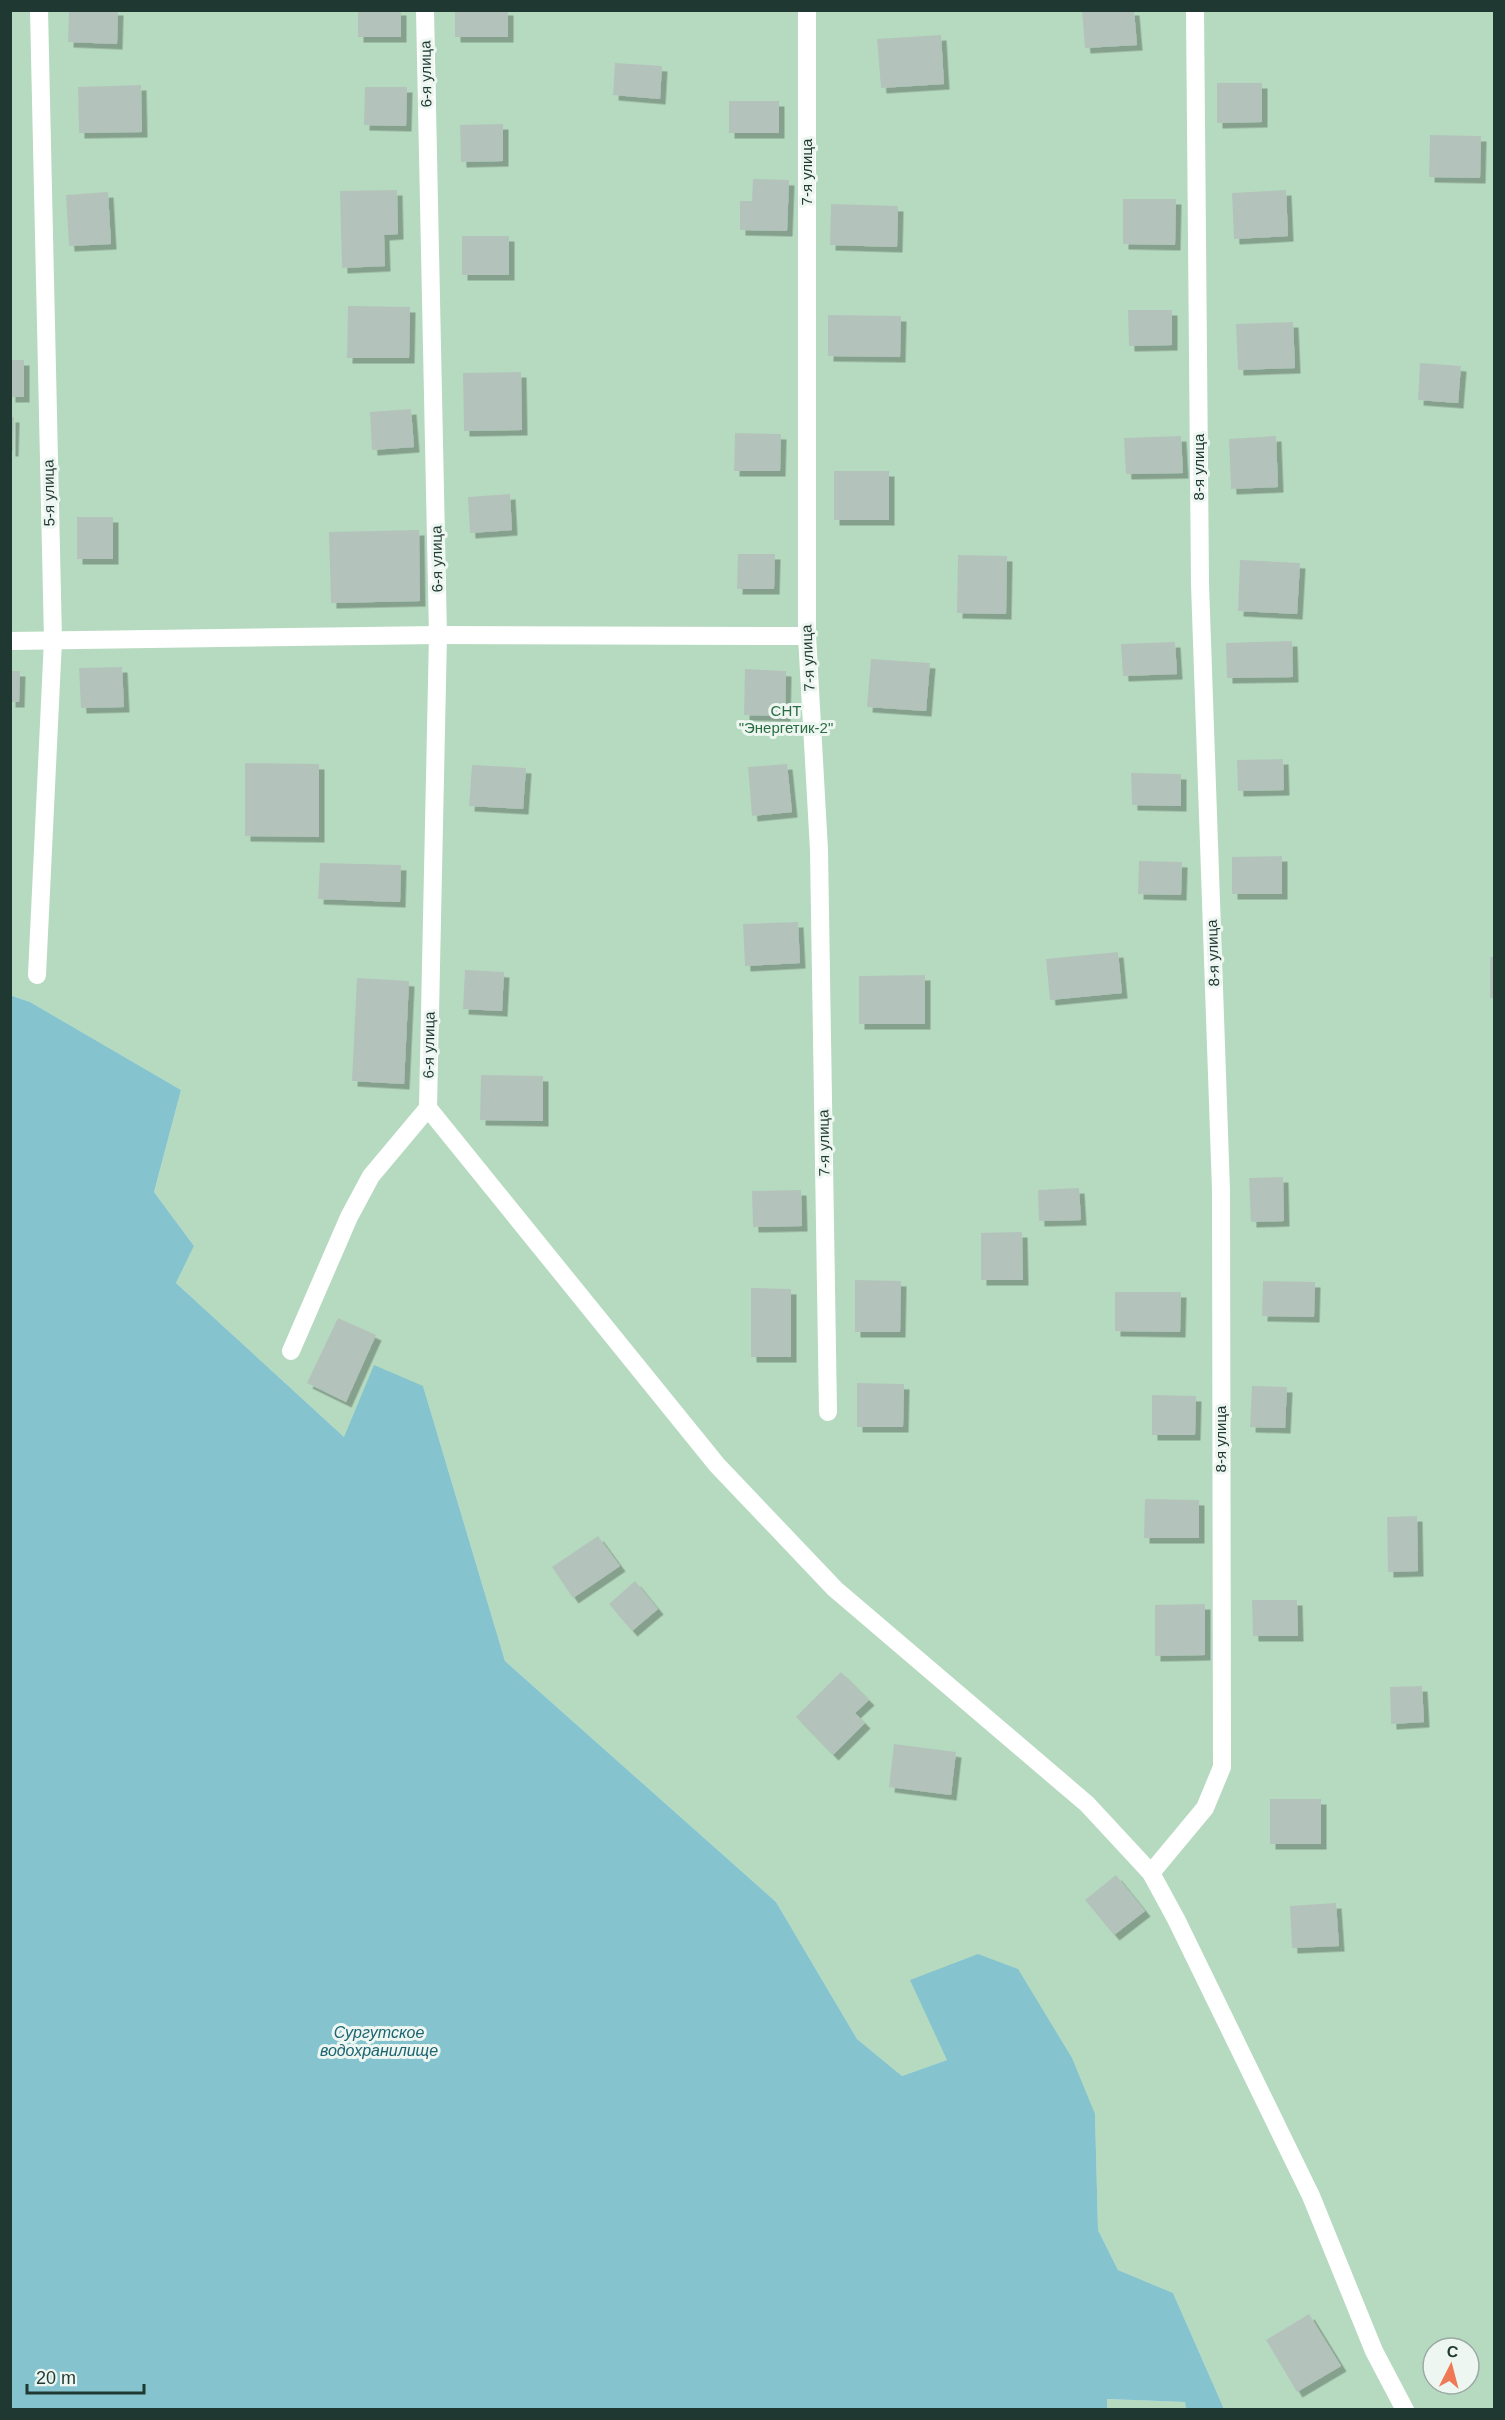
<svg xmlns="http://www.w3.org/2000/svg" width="1505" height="2420" viewBox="0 0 1505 2420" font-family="Arial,sans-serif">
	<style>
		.green { fill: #b6dabf; fill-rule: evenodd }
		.water { fill: #85c4ce }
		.building { fill: #b3c3bc; filter: url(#shadow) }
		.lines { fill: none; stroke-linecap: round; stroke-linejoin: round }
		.service { stroke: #fff; stroke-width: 18 }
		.minor { stroke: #fff; stroke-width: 18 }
		.labels { text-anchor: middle; stroke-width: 6; stroke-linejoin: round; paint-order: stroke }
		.street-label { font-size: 15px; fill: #1f3831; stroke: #edf6f1 }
		.park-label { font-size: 15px; fill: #2b6d43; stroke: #edf6f1 }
		.water-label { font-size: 16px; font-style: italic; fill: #1c6571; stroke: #edf6f1 }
	</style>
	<defs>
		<filter id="shadow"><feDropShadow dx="5.5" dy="5.5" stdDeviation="0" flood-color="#0004"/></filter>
	</defs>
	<rect width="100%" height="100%" fill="#dde9e3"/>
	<!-- green -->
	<g class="green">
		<path d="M10,11H1494V2409H1224L1173,2293L1118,2270L1098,2230L1095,2114L947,2060L902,2076L857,2039L776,1902L505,1661L423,1386L344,1437L176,1283L194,1246L154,1192L181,1090L30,1002L11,995ZM1433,2348H1469V2384H1433Z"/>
		<polygon points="1106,2399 1185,2402 1186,2409 1107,2409"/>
	</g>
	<!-- water -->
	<polygon class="water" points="10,995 30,1002 181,1090 154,1192 194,1246 176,1283 344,1437 374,1365 423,1386 505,1661 776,1902 857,2039 902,2076 947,2060 910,1980 978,1954 1018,1969 1072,2058 1095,2114 1098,2230 1118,2270 1173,2293 1224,2409 1186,2409 1185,2402 1107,2399 1107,2410 11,2409"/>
	<!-- building -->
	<g class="building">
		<polygon points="69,10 118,10 117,44 68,42"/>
		<rect x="358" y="10" width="43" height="27"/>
		<rect x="455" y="10" width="53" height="27"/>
		<polygon points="1082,10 1134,10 1137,45 1085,48"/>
		<polygon points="941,35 944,84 881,88 877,39"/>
		<polygon points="615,63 662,66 660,99 613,95"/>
		<polygon points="1217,83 1262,83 1262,122 1217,123"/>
		<polygon points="141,85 142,132 79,133 78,87"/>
		<polygon points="365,87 407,87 406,126 364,125"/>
		<rect x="729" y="101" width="50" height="32"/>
		<polygon points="503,124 503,161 461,162 460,125"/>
		<polygon points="1430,135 1481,136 1480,178 1429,177"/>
		<polygon points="753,179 789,180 787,231 740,230 740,201 752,201"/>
		<polygon points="397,190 398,234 384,235 385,266 342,268 340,191"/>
		<polygon points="1286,190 1288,236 1234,239 1232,193"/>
		<polygon points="108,192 111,244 69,246 66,195"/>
		<polygon points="1123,199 1176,199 1175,245 1123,244"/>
		<polygon points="831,204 898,206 897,247 830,245"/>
		<rect x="462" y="236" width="47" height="39"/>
		<polygon points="348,306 410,307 409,358 347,358"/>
		<polygon points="1128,310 1172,310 1172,345 1129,346"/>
		<polygon points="828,315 901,316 900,357 828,356"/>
		<polygon points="1293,322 1295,368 1238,370 1236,324"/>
		<rect x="10" y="360" width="14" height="37"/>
		<polygon points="1420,363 1461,366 1458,403 1418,400"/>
		<polygon points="521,372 522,430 464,431 463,373"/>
		<polygon points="411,409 414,447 372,450 370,412"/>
		<polygon points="10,417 14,417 13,451 10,451"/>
		<polygon points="735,433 781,434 780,471 734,471"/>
		<polygon points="1181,436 1183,473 1126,474 1124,438"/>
		<polygon points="1276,436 1278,487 1231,489 1229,439"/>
		<rect x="834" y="471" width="55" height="49"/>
		<polygon points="510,494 512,530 470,533 468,497"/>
		<rect x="77" y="517" width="36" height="42"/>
		<polygon points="419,530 420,601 331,603 329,532"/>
		<polygon points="738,554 775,554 774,589 737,589"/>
		<polygon points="958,555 1007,556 1006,614 957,613"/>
		<polygon points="1240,560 1300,563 1297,614 1238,611"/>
		<polygon points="1292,641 1293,677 1227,678 1226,643"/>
		<polygon points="1175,642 1177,674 1123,676 1121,644"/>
		<polygon points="871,659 930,663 926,711 867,707"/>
		<polygon points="122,667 124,707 81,708 79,668"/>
		<polygon points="745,669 786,671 785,716 744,715"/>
		<polygon points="10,671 20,671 19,702 10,702"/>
		<polygon points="1283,759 1284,790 1238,791 1237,760"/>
		<polygon points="245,763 319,764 319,837 245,836"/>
		<polygon points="787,764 792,812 752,816 748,767"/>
		<polygon points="472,765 526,768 523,809 469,806"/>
		<polygon points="1131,773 1181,774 1181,806 1132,805"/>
		<polygon points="1282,856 1282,894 1232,894 1232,857"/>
		<polygon points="1139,861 1182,862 1181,895 1138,894"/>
		<polygon points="320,863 401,865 400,902 318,899"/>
		<polygon points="798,922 800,963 745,966 743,924"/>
		<polygon points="1118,952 1122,993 1050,1000 1046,959"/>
		<rect x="1490" y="957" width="4" height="41"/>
		<polygon points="465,970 504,972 502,1011 463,1009"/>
		<polygon points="925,975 925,1024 859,1024 859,976"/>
		<polygon points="357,978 409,981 404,1084 352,1081"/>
		<polygon points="481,1075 543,1076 543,1121 480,1120"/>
		<polygon points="1283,1177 1284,1221 1251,1222 1249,1178"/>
		<polygon points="1079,1188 1081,1220 1039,1221 1038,1190"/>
		<polygon points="801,1190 802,1226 753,1227 752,1191"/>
		<polygon points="1022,1232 1023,1280 981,1280 981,1233"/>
		<polygon points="855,1280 901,1281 900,1332 855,1332"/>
		<polygon points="1263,1281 1315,1282 1314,1317 1262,1316"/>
		<polygon points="751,1288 791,1289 791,1357 751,1357"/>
		<polygon points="1115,1292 1181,1292 1180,1332 1115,1331"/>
		<polygon points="338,1318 376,1335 346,1402 307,1383"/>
		<polygon points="857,1383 904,1384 903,1427 857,1427"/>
		<polygon points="1252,1386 1287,1387 1285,1428 1250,1427"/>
		<polygon points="1152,1395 1196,1396 1195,1435 1152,1435"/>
		<polygon points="1145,1499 1199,1500 1199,1538 1144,1538"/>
		<polygon points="1417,1516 1418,1571 1388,1572 1387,1517"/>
		<polygon points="598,1536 620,1566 573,1598 552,1567"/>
		<polygon points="635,1581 658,1609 632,1631 609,1604"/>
		<polygon points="1252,1600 1297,1600 1298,1636 1253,1636"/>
		<polygon points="1205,1604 1205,1655 1155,1656 1155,1605"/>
		<polygon points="841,1672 869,1700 855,1713 865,1723 833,1755 796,1717"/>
		<polygon points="1422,1686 1424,1722 1391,1724 1390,1687"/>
		<polygon points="894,1744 956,1752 951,1795 889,1787"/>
		<rect x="1270" y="1799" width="51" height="45"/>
		<polygon points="1116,1875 1145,1911 1114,1935 1085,1900"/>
		<polygon points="1336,1903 1339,1946 1292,1948 1290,1906"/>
		<polygon points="1309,2314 1341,2366 1297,2392 1266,2340"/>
	</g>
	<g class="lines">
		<!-- service -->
		<polyline class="service" points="291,1351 349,1217 371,1176 428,1108"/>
		<!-- minor -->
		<g class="minor">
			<polyline points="425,10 438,635 428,1108 717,1465 835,1589 1087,1804 1151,1873 1176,1919 1311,2196 1374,2351 1405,2410"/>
			<polyline points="807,10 807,636 819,850 828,1412"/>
			<polyline points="10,641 438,635 807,636"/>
			<polyline points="37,975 53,640 39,10"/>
			<polyline points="1151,1873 1205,1808 1222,1767 1221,1190 1200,584 1195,10"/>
		</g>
	</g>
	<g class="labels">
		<!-- street labels -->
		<g class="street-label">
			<text transform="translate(426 74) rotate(-91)" y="5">6-я улица</text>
			<text transform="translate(807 172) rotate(-90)" y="5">7-я улица</text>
			<text transform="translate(1199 467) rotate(-90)" y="5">8-я улица</text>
			<text transform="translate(49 493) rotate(-91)" y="5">5-я улица</text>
			<text transform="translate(437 559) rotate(-91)" y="5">6-я улица</text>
			<text transform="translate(808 658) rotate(-93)" y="5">7-я улица</text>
			<text transform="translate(1213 953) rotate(-92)" y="5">8-я улица</text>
			<text transform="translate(429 1045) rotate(-89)" y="5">6-я улица</text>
			<text transform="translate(824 1143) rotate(-91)" y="5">7-я улица</text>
			<text transform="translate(1221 1439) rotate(-90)" y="5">8-я улица</text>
		</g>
		<!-- park labels -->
		<g class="park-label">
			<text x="786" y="716">СHТ<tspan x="786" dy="17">"Энергетик-2"</tspan></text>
		</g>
		<!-- water labels -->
		<g class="water-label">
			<text x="379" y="2038">Сургутское<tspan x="379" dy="18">водохранилище</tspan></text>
		</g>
	</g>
	<!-- border -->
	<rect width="1505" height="2420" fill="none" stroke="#1f3831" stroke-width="24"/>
	<!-- north arrow -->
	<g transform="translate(1451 2366) rotate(6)"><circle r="28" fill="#edf6f1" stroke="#9baaa4" stroke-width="1.5"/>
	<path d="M0-4.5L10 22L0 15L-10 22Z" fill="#ef7855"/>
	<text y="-9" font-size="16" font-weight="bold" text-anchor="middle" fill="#1f3831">С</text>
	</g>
	<!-- scale -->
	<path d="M27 2384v9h117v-9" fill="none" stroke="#1f3831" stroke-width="3"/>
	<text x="36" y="2384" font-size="18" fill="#1f3831" stroke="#edf6f1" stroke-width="4.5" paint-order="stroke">20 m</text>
</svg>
